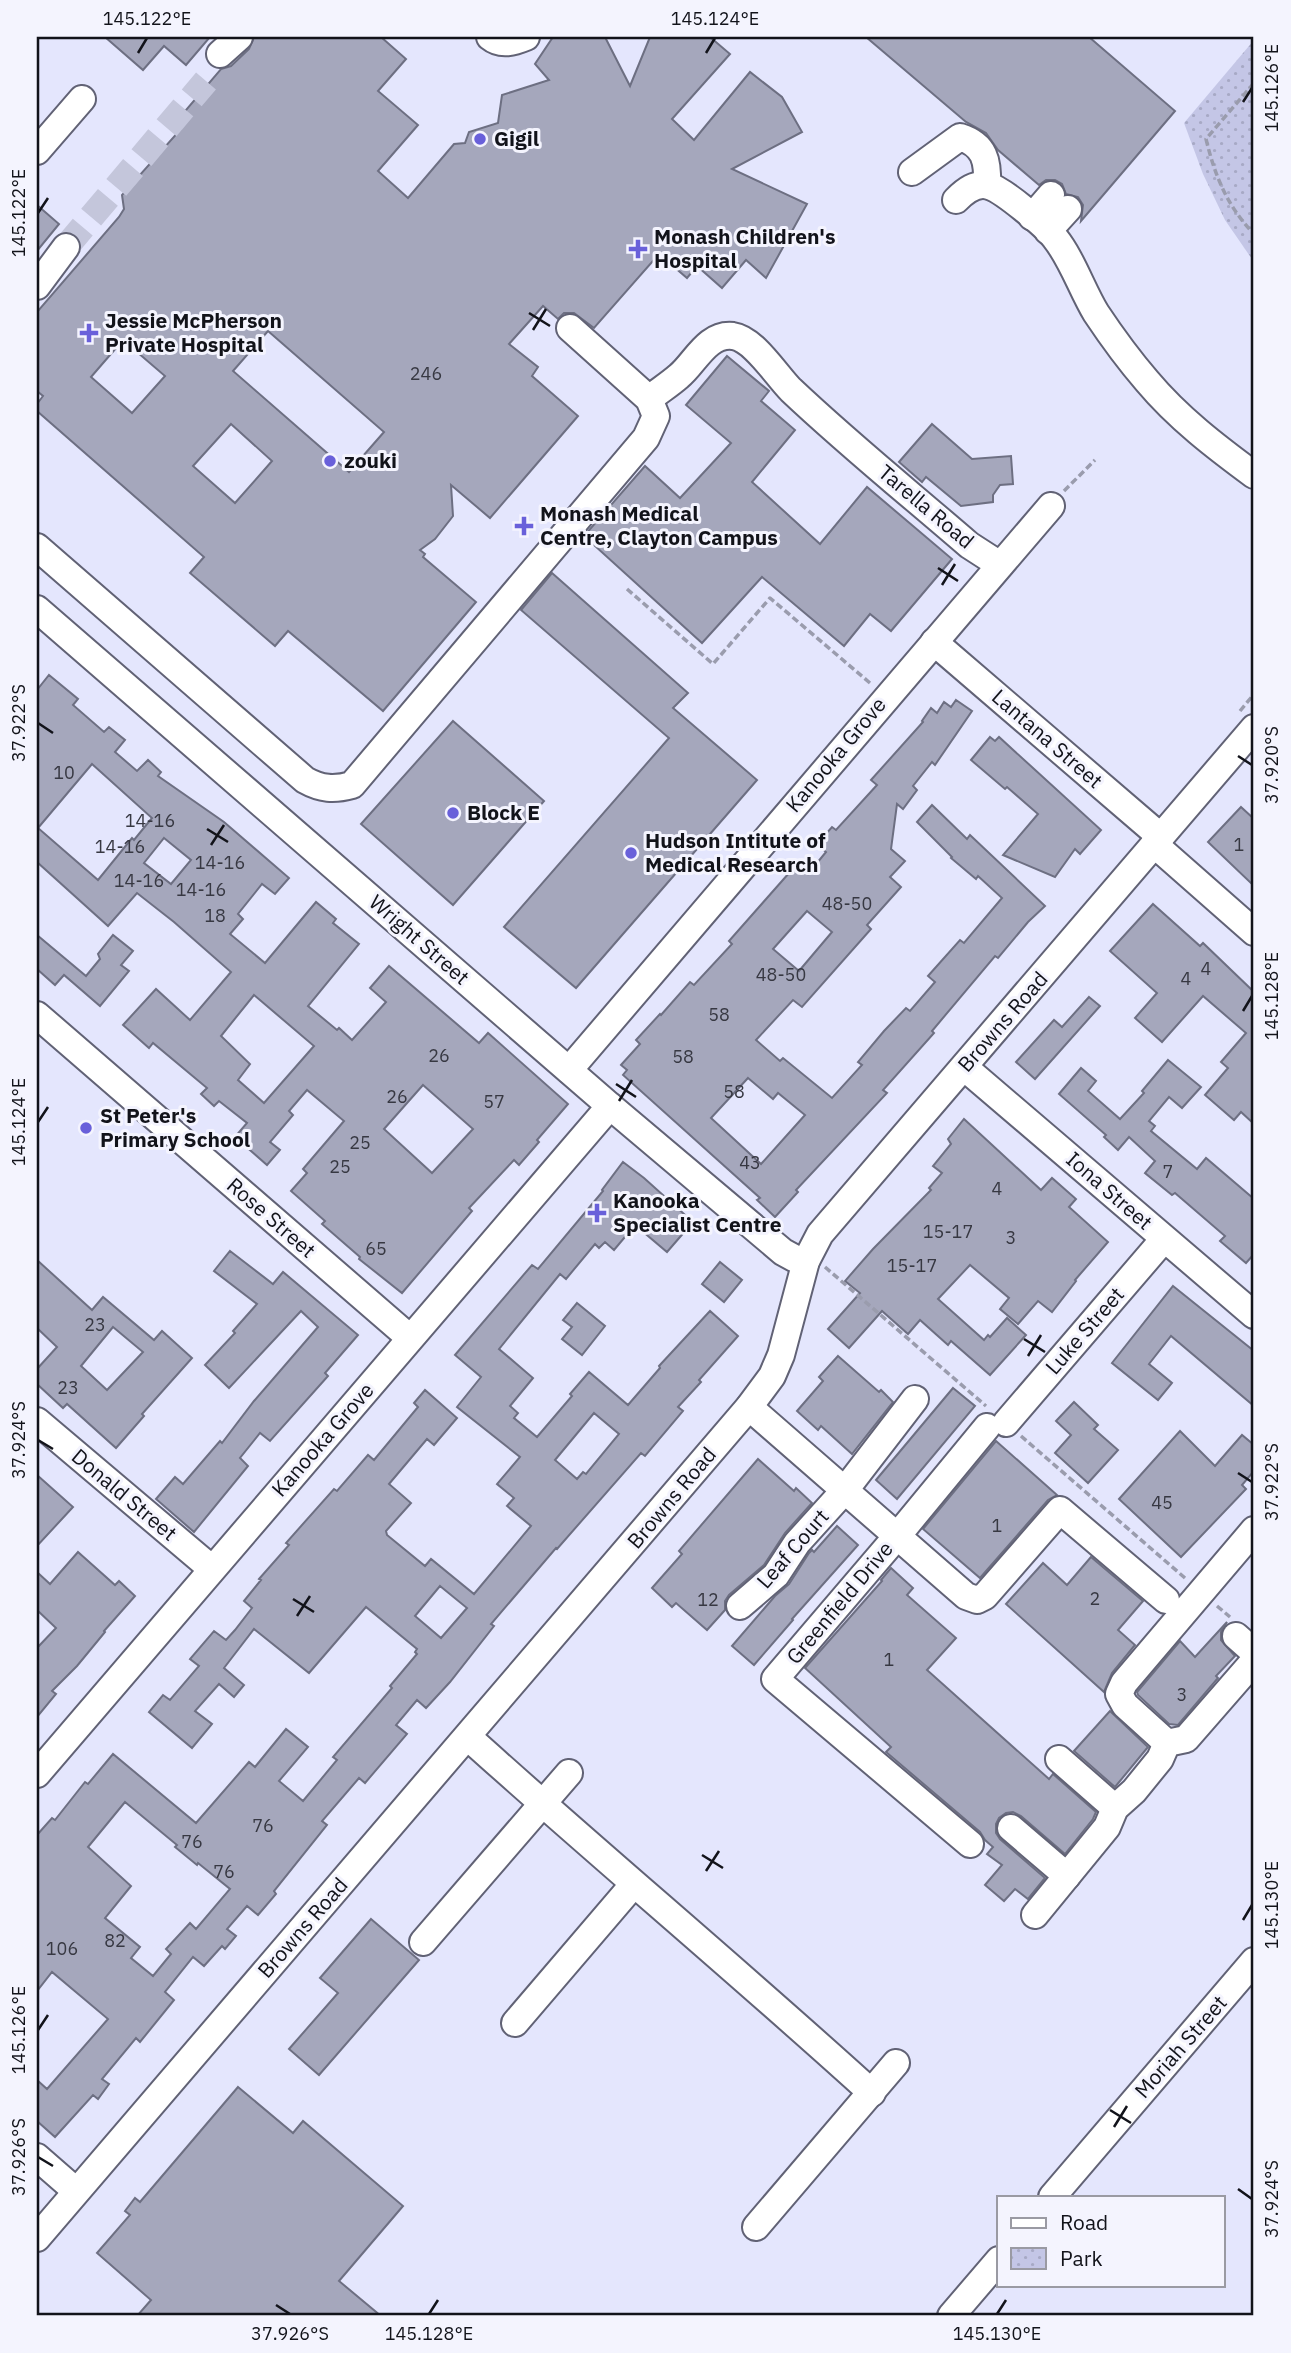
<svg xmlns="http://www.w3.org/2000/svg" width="1291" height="2353" viewBox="0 0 1291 2353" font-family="'IBM Plex Sans',sans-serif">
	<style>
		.park { fill: url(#park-dots) }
		.building { fill: #a5a7bc; stroke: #6d6f82; stroke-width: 2; fill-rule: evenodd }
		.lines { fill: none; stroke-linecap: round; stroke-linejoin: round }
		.minor-tunnel { stroke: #c4c6db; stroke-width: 26; stroke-dasharray: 26 13; stroke-linecap: butt }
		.minor-casing { stroke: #616275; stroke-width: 30 }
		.path { stroke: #9a9cad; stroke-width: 3.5; stroke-dasharray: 7 3.5; stroke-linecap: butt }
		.minor { stroke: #fff; stroke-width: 26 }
		.ticks { fill: none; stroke: #12131a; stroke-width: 2.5 }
		.poi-dot { fill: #6960da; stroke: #f4f4fe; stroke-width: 2.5 }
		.labels { text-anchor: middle; stroke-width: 6; stroke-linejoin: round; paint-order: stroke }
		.number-label { font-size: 18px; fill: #373842 }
		.poi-label { font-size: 21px; font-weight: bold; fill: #12131a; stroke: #f4f4fe; text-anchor: start }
		.street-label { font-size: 21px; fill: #12131a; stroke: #f4f4fe }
		.neatline { fill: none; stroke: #12131a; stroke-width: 2.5 }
		.ticks-label { font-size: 18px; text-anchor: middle; fill: #12131a }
	</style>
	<defs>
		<pattern id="park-dots" width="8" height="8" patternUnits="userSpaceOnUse" patternTransform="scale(1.75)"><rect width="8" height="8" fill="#c4c6e6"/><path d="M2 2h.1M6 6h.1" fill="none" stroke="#a7a9c5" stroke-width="1.8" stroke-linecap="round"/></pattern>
	</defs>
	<rect width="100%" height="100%" fill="#e4e6fd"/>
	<!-- park -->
	<polygon class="park" points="1254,40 1254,262 1225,220 1203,174 1184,123"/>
	<!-- building -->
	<g class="building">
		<polygon points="105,37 210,37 186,65 164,46 143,70"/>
		<path d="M254,37H381L406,59L378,91L418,125L378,171L408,198L454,144L465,143L469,132L498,123L502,95L549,80L535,64L553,37H605L630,86L650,37H710L730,54L672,119L694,140L750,72L782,97L802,132L732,169L807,204L766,278L746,260L722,288L697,266L687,278L659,254L594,328L574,313H564L558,319L543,306L509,344L538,367L532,376L578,416L490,518L451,485L453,516L435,539L420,550L425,554L423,557L476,602L383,711L288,631L275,646L190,573L204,557L37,411V404L43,396L37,391V312L119,217L124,209L122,195L181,129L180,117L221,69L231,66L249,49ZM268,331L384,432L349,472L233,371ZM123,340L165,376L132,413L91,377ZM231,424L272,461L235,503L193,466Z"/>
		<polygon points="866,37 1089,37 1175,111 1081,221 1083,205 1078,197 1066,194 1062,184 1055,180 1046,180 1039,185 998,150 986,133 966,122"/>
		<polygon points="37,205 59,224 37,251"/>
		<polygon points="727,356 769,391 761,401 795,430 752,482 820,544 867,487 952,559 891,631 870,614 844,646 762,577 702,643 584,536 645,466 680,498 731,443 686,405"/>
		<polygon points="932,424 972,459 1011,456 1013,484 1000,485 993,495 993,502 961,506 926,477 922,482 899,462"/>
		<polygon points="552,573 688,693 673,708 757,780 576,988 504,927 669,738 521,610"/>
		<path d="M49,675L78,699L73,705L104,732L109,727L125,740L115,752L137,771L148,760L161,772L158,776L224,822L289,878L275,894L262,884L238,914L243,919L230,934L265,963L316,902L336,919L333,923L359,944L308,1006L337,1030L339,1028L352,1040L386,1002L370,988L389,966L479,1043L488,1033L568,1104L537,1140L539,1142L519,1165L514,1160L469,1208L472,1211L402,1293L359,1259L360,1257L322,1224L325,1221L291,1191L307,1173L303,1169L344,1121L307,1090L289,1111L293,1115L270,1142L280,1150L267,1165L235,1137L247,1123L219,1101L214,1106L201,1094L207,1088L153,1043L149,1048L123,1025L156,989L190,1020L231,972L174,922L137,893L108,926L37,862V690ZM92,764L152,818L134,840L132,838L98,880L38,828ZM164,838L191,860L171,884L144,863ZM254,995L314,1046L264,1103L238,1080L250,1064L221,1036ZM423,1085L473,1129L432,1173L384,1129Z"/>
		<path d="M956,700L972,711L935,765L932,762L913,786L917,790L903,809L897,804L891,849L905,861L890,877L901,887L867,925L871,929L802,1007L793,1000L756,1040L780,1061L783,1058L832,1098L862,1065L858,1062L884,1031L906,1008L910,1011L935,982L928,976L960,940L964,943L1002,898L978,876L976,879L951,858L952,857L917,822L932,805L967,839L970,835L1045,906L1028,922L998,958L995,956L932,1031L934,1033L883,1090L887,1093L796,1190L798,1192L775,1217L757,1200L760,1198L623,1075L627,1070L621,1065L640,1044L636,1040L660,1014L661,1015L690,982L694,985L732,944L729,941L797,864L808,874L826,852L817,844L832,827L836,830L877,785L871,780L923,722L922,721L931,708L937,713L944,702L951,707ZM807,911L832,932L799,971L773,949ZM748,1078L773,1099L778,1093L805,1115L761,1164L711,1118Z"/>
		<polygon points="453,721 544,801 453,905 361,824"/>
		<polygon points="990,737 995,741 999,737 1101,830 1080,854 1075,849 1055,877 1003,855 1038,814 1007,787 1005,789 971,760"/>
		<polygon points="1241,807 1254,819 1254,886 1208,842"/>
		<polygon points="1153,904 1200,946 1203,943 1254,992 1254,1124 1241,1112 1234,1120 1205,1095 1228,1068 1221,1062 1246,1033 1203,996 1162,1042 1135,1018 1157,993 1110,951"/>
		<polygon points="37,935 86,976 100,959 98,954 113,935 133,951 121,965 129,971 100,1006 64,975 55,985 37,969"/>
		<polygon points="1089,997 1100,1006 1035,1079 1016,1062 1054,1020 1062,1027"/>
		<polygon points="1168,1060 1201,1087 1182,1108 1169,1097 1149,1121 1155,1126 1151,1131 1197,1169 1206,1158 1254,1199 1254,1254 1246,1263 1220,1241 1225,1236 1175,1193 1172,1195 1145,1173 1155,1161 1129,1137 1118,1150 1104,1137 1106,1135 1059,1094 1081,1068 1096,1081 1088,1091 1120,1119 1144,1093 1142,1091"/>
		<polygon points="964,1119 1041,1190 1052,1178 1076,1199 1069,1207 1108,1242 1075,1280 1076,1281 1052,1312 1038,1301 1018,1324 1000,1309 1009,1298 970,1265 938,1299 984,1340 988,1335 990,1337 1007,1318 1026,1335 990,1375 951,1341 948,1345 920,1320 908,1334 882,1311 849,1348 828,1329 860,1293 845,1281 873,1249 931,1190 929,1188 942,1173 933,1166 951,1144 948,1139"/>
		<path d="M623,1162L644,1178L693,1222L667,1252L635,1225L614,1250L605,1242L599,1248L595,1244L566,1279L560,1274L499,1349L533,1378L510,1406L518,1413L514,1418L537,1437L572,1396L570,1394L589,1372L628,1405L660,1368L659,1366L710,1311L738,1336L699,1380L701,1382L678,1407L683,1411L645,1456L641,1453L557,1549L556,1548L491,1624L494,1626L450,1682L426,1708L417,1700L396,1725L407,1734L365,1783L359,1778L322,1821L327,1825L274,1891L276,1894L258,1915L247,1906L227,1929L236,1936L225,1949L222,1946L204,1966L193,1957L165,1992L174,2000L140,2042L136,2038L102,2079L109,2084L98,2099L93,2095L55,2137L37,2121V2080L47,2089L108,2019L52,1972L37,1991V1835L52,1818L55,1820L85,1782L88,1784L113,1754L196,1823L249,1762L255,1767L286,1729L308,1747L279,1781L303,1801L337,1760L333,1757L392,1688L390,1686L417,1654L415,1652L417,1649L366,1607L309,1673L254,1629L224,1668L244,1685L234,1697L219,1684L195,1711L212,1724L192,1748L149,1712L163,1695L170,1700L199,1666L190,1659L214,1631L226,1640L235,1630L252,1608L244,1601L261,1580L259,1579L289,1545L286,1543L334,1489L337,1491L368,1455L374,1460L418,1407L414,1403L425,1390L457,1418L434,1445L427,1439L389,1484L411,1503L386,1531L387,1535L425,1566L431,1559L474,1594L531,1526L507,1506L514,1498L497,1484L520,1457L457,1407L481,1377L455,1355L532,1265L538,1269L603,1191L602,1190ZM594,1413L619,1434L586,1474L583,1472L577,1479L555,1460ZM440,1586L467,1608L441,1638L415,1616ZM125,1802L177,1845L175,1847L197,1865L198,1863L230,1889L196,1929L190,1923L166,1949L171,1954L153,1976L131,1958L140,1947L105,1918L131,1886L88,1847Z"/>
		<polygon points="230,1251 273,1284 283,1272 358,1335 325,1373 328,1376 270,1441 260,1433 240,1458 248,1466 194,1532 156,1499 175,1477 183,1484 220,1441 222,1443 254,1401 318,1327 301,1311 229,1388 205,1365 235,1333 233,1331 257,1304 214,1271"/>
		<path d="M37,1260L92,1310L103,1297L154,1340L162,1331L192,1358L142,1414L144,1416L116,1448L67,1404L63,1408L37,1384V1369L57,1347L37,1328ZM113,1327L143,1352L107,1390L81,1366Z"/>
		<polygon points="720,1262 742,1280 724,1302 702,1284"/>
		<polygon points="1173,1286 1254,1351 1254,1406 1171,1336 1149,1364 1172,1383 1158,1400 1112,1363"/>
		<polygon points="577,1303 605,1326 582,1355 562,1339 572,1327 563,1320"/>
		<polygon points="838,1356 879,1392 881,1390 893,1402 852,1454 821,1426 818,1430 797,1411 823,1381 819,1377"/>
		<polygon points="953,1388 975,1406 897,1499 876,1480"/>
		<polygon points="1074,1402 1098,1425 1094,1429 1118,1450 1088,1483 1055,1453 1071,1435 1056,1421"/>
		<polygon points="1180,1431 1215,1466 1242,1435 1254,1445 1254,1471 1242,1485 1246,1489 1181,1557 1119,1499"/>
		<polygon points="996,1441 1057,1495 1048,1500 980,1578 923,1529"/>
		<polygon points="758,1459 794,1491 796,1488 812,1503 785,1533 764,1565 729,1595 725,1601 725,1610 707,1630 676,1603 672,1607 652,1588 682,1554 679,1551"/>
		<polygon points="37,1475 73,1507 37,1546"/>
		<polygon points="837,1526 858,1545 792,1619 793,1620 754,1665 732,1646 775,1596 789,1584 809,1553 812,1550 814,1552"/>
		<polygon points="78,1552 115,1585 119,1581 135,1596 104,1631 105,1632 77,1666 52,1691 56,1694 37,1717 37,1648 56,1628 37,1610 37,1572 50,1584"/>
		<polygon points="1091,1557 1143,1601 1118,1630 1135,1645 1112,1673 1104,1692 1006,1604 1043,1563 1067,1585"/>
		<polygon points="891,1568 913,1588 907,1595 956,1638 927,1670 1049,1779 1053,1774 1096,1812 1093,1819 1065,1854 1021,1816 1013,1812 1006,1813 999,1818 996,1824 996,1833 1000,1839 1045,1878 1028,1899 1015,1889 1004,1901 985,1885 1002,1865 987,1854 993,1847 985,1840 980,1832 886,1752 891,1747 805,1668 882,1581 881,1580"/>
		<polygon points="1227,1622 1221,1632 1221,1640 1235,1656 1216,1676 1218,1678 1178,1725 1169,1724 1138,1695 1137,1692 1180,1641 1195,1657"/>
		<polygon points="1110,1711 1148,1747 1115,1787 1074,1751"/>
		<polygon points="371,1919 419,1960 319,2075 289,2049 338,1993 320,1978"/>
		<polygon points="238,2087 293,2133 303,2121 403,2206 339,2281 381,2316 137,2316 151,2300 97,2253 130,2215 125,2211 135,2198 140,2202"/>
	</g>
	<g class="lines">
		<!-- minor-tunnel -->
		<polyline class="minor-tunnel" points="66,247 206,81"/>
		<!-- minor casing -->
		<g class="minor-casing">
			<g id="minor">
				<path d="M490,37C501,46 514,42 526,37"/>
				<polyline points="220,54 239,37"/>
				<polyline points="37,151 82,99"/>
				<path d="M912,172L960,137C985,145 988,161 987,185"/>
				<path d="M956,200C965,191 976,182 989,186C1003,190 1046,226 1055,238C1072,259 1082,290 1096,313C1112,337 1128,359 1147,381C1178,418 1216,447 1254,475"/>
				<polyline points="1032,217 1051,195"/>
				<polyline points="1048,231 1068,209"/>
				<polyline points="37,286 66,247"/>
				<path d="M649,399C659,391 670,384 679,376C695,363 707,333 733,336C754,339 776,375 791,390C848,444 910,494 969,545L1000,565"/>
				<path d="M37,547L305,780C321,789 334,790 352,785L646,438L656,416L649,399L570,328"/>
				<polyline points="37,609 610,1106 783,1252 794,1258 806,1261"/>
				<polyline points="934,642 1161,837"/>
				<polyline points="1154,844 1254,932"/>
				<polyline points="37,1015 410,1338"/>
				<polyline points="964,1067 1254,1315"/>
				<polyline points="569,1070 1051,506"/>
				<polyline points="749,1407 966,1596 977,1600 985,1596 1060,1510 1166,1600"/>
				<polyline points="37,1421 212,1569"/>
				<polyline points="1006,1423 1164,1239"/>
				<polyline points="740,1606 776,1575 797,1543 845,1490 915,1399"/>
				<polyline points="1236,1636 1254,1652"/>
				<path d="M468,1737C601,1857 739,1972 872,2093"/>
				<polyline points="1167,1743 1125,1705 1119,1694 1124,1683 1254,1530"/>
				<polyline points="1059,1759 1115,1808"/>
				<polyline points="37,1774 610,1106"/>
				<polyline points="1011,1828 1067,1876"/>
				<polyline points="970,1844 775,1679 898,1535 987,1427"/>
				<polyline points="1035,1915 1107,1827 1115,1808 1134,1791 1160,1759 1167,1743 1186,1739 1254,1661"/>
				<polyline points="423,1942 569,1773"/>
				<polyline points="515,2023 633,1885"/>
				<polyline points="37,2157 76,2191"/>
				<polyline points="1052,2197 1254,1961"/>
				<polyline points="756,2227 896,2063"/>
				<polyline points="37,2238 749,1407 772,1376 781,1355 806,1261 820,1234 1254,728"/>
				<polyline points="951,2316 999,2260"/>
			</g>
		</g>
		<!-- path -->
		<g class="path">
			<path d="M1254,83L1206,139C1215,176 1227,206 1254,234"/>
			<polyline points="1064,491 1095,460"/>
			<polyline points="627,589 713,664 770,598 870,683"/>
			<polyline points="1240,711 1254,694"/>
			<polyline points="825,1267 986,1406"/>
			<polyline points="1021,1436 1185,1578"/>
			<polyline points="1217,1606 1230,1617"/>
		</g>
		<!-- minor -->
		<use href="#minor" class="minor"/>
	</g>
	<!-- ticks -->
	<path class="ticks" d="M138,53L147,38M706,53L715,38M1243,102L1252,88M38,213L48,198M529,313L550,326M533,330L546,309M938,568L958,581M942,585L955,564M38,723L53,733M1238,756L1252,765M207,829L228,842M211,845L224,825M1243,1011L1252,996M616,1084L636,1097M619,1101L632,1080M38,1122L48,1107M1024,1339L1045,1352M1028,1356L1041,1335M38,1440L53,1449M1238,1473L1252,1482M293,1599L314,1612M297,1616L310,1596M702,1855L723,1868M706,1871L719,1851M1243,1920L1252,1905M38,2030L48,2015M1110,2110L1131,2123M1114,2127L1127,2106M38,2157L53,2166M1238,2189L1252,2199M276,2305L290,2314M429,2314L438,2300M997,2314L1006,2300"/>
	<!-- markers -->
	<g class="poi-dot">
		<circle cx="480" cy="139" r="7"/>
		<path d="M634.5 238.5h7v7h7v7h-7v7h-7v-7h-7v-7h7z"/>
		<path d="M85.5 322.5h7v7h7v7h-7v7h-7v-7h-7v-7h7z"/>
		<circle cx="330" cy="461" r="7"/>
		<path d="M520.5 515.5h7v7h7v7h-7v7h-7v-7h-7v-7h7z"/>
		<circle cx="453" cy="813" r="7"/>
		<circle cx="631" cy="853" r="7"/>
		<circle cx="86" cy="1128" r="7"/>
		<path d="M593.5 1202.5h7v7h7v7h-7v7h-7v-7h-7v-7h7z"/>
	</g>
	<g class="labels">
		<!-- number labels -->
		<g class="number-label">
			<text x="426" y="380">246</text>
			<text x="64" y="779">10</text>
			<text x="150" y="827">14-16</text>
			<text x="1239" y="851">1</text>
			<text x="120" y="853">14-16</text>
			<text x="220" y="869">14-16</text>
			<text x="139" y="887">14-16</text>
			<text x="201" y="896">14-16</text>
			<text x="847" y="910">48-50</text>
			<text x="215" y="922">18</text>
			<text x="1206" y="975">4</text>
			<text x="781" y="981">48-50</text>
			<text x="1186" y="985">4</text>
			<text x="719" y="1021">58</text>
			<text x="439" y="1062">26</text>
			<text x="683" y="1063">58</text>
			<text x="734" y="1098">58</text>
			<text x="397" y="1103">26</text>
			<text x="494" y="1108">57</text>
			<text x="360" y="1149">25</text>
			<text x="750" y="1169">43</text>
			<text x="340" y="1173">25</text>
			<text x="1168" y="1178">7</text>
			<text x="997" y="1195">4</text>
			<text x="948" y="1238">15-17</text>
			<text x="1011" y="1244">3</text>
			<text x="376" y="1255">65</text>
			<text x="912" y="1272">15-17</text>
			<text x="95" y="1331">23</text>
			<text x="68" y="1394">23</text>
			<text x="1162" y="1509">45</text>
			<text x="997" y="1532">1</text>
			<text x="1095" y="1605">2</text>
			<text x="708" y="1606">12</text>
			<text x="889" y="1666">1</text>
			<text x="1182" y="1701">3</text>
			<text x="263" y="1832">76</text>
			<text x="192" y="1848">76</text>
			<text x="224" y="1878">76</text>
			<text x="115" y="1947">82</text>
			<text x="62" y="1955">106</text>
		</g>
		<!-- poi labels -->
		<g class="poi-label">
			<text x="494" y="146">Gigil</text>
			<text x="654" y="244">Monash Children's<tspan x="654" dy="24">Hospital</tspan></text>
			<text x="105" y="328">Jessie McPherson<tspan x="105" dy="24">Private Hospital</tspan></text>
			<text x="344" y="468">zouki</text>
			<text x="540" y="521">Monash Medical<tspan x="540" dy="24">Centre, Clayton Campus</tspan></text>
			<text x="467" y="820">Block E</text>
			<text x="645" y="848">Hudson Intitute of<tspan x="645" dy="24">Medical Research</tspan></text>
			<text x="100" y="1123">St Peter's<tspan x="100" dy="24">Primary School</tspan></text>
			<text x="613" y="1208">Kanooka<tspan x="613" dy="24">Specialist Centre</tspan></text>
		</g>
		<!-- street labels -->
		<g class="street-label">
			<text transform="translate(926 507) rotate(40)" y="7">Tarella Road</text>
			<text transform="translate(1047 739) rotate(41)" y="7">Lantana Street</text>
			<text transform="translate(836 755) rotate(-50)" y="7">Kanooka Grove</text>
			<text transform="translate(419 940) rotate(41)" y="7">Wright Street</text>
			<text transform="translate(1003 1022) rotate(-49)" y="7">Browns Road</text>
			<text transform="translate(1109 1191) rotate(41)" y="7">Iona Street</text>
			<text transform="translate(271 1218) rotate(41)" y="7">Rose Street</text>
			<text transform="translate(1085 1331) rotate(-49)" y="7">Luke Street</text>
			<text transform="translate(323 1440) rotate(-49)" y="7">Kanooka Grove</text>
			<text transform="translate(124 1495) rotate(40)" y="7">Donald Street</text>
			<text transform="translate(672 1498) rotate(-50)" y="7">Browns Road</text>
			<text transform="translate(793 1549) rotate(-49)" y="7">Leaf Court</text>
			<text transform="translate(840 1603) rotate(-50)" y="7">Greenfield Drive</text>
			<text transform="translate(303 1928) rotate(-49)" y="7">Browns Road</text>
			<text transform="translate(1181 2047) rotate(-49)" y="7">Moriah Street</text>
		</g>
	</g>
	<!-- border -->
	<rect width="1291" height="2353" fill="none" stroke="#f4f4fe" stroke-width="77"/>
	<!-- legend -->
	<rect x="997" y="2196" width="228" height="91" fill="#f4f4fe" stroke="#9a9aa3" stroke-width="2"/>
	<rect x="1011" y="2218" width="35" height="10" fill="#ffffff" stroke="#9a9aa3" stroke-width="2"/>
	<text x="1060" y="2230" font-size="21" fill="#12131a">Road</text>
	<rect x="1011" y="2248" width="35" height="21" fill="url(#park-dots)" stroke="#9a9aa3" stroke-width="2"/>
	<text x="1060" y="2266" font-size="21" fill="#12131a">Park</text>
	<rect x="38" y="38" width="1214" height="2276" class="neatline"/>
	<g class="ticks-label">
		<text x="147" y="25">145.122°E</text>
		<text x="715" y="25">145.124°E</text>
		<text transform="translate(1272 88) rotate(-90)" y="6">145.126°E</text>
		<text transform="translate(19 213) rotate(-90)" y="6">145.122°E</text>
		<text transform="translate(19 723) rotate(-90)" y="6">37.922°S</text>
		<text transform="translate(1272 765) rotate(-90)" y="6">37.920°S</text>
		<text transform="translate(1272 996) rotate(-90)" y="6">145.128°E</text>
		<text transform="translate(19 1122) rotate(-90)" y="6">145.124°E</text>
		<text transform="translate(19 1440) rotate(-90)" y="6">37.924°S</text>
		<text transform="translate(1272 1482) rotate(-90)" y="6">37.922°S</text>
		<text transform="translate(1272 1905) rotate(-90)" y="6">145.130°E</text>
		<text transform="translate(19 2030) rotate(-90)" y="6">145.126°E</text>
		<text transform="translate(19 2157) rotate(-90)" y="6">37.926°S</text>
		<text transform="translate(1272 2199) rotate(-90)" y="6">37.924°S</text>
		<text x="290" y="2340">37.926°S</text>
		<text x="429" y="2340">145.128°E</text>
		<text x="997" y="2340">145.130°E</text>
	</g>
</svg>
